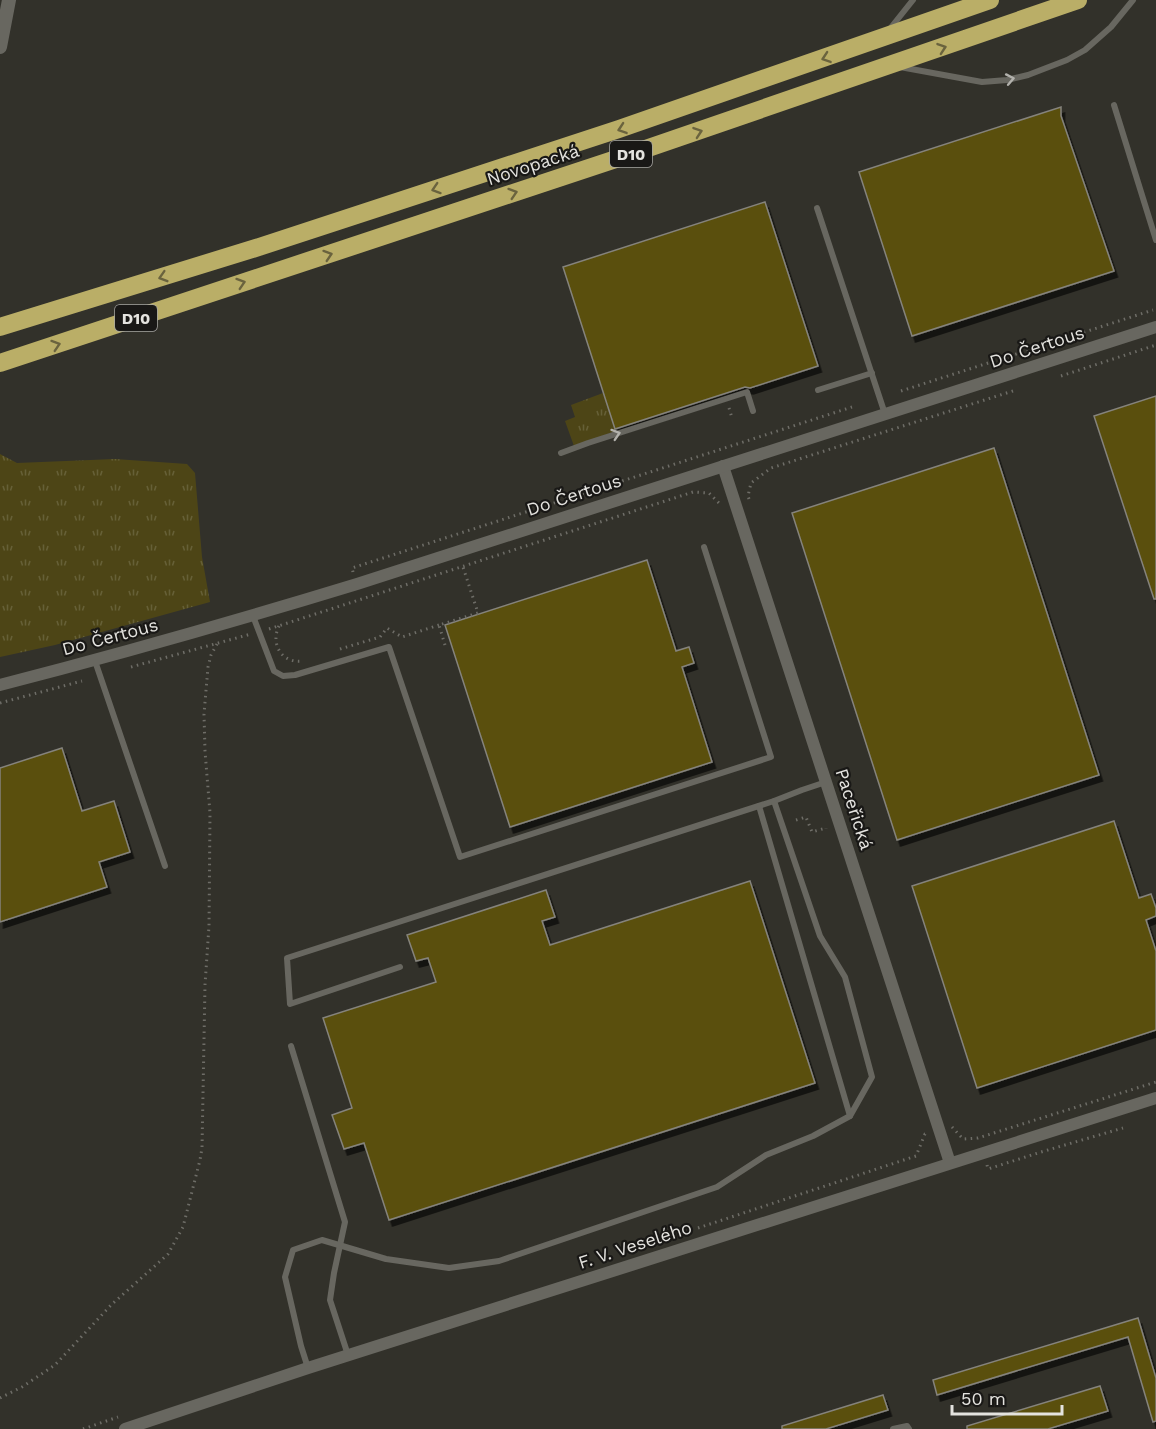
<svg xmlns="http://www.w3.org/2000/svg" width="1156" height="1429" viewBox="0 0 1156 1429" font-family="'Work Sans',sans-serif">
	<style>
		.grass { fill: url(#grass-tufts) }
		.building { fill: #5a4f0c; stroke: #85837c; stroke-width: 1.5; filter: url(#shadow) }
		.lines { fill: none; stroke-linecap: round; stroke-linejoin: round }
		.path { stroke: #6e6d67; stroke-width: 3; stroke-dasharray: 1.5 4.5; stroke-linecap: butt }
		.service { stroke: #686760; stroke-width: 6 }
		.minor { stroke: #686760; stroke-width: 12 }
		.tertiary { stroke: #686760; stroke-width: 14 }
		.motorway { stroke: #baae67; stroke-width: 18 }
		.oneway { stroke: #6a633e }
		.oneway2 { stroke: #b2b1ac }
		.labels { text-anchor: middle; stroke-width: 4.5; stroke-linejoin: round; paint-order: stroke }
		.shield { fill: #191816; stroke: #a7a6a3; stroke-width: 1.5 }
		.shield-label { font-size: 16px; font-weight: bold; fill: #e4e3df }
		.street-label { font-size: 18px; fill: #e4e3df; stroke: #191816 }
	</style>
	<defs>
		<pattern id="grass-tufts" width="24" height="20" patternUnits="userSpaceOnUse" patternTransform="scale(1.5)"><rect width="24" height="20" fill="#4d4516"/><path d="M3 7l-1-3M5 7V3M7 7l1-3M15 17l-1-3M17 17v-4M19 17l1-3" fill="none" stroke="#666037"/></pattern>
		<filter id="shadow"><feDropShadow dx="3.5" dy="6" stdDeviation="0" flood-color="#0009"/></filter>
	</defs>
	<rect width="100%" height="100%" fill="#32312a"/>
	<!-- grass -->
	<g class="grass">
		<polygon points="603,393 616,431 574,446 565,421 575,417 571,405"/>
		<polygon points="0,454 17,463 115,459 187,464 195,473 202,557 210,602 55,645 0,657"/>
	</g>
	<!-- building -->
	<g class="building">
		<polygon points="1061,107 1061,116 1114,271 912,336 859,172"/>
		<polygon points="765,202 818,366 750,388 745,387 615,429 563,267"/>
		<polygon points="1156,396 1156,599 1154,599 1094,416"/>
		<polygon points="994,448 1099,775 897,840 792,513"/>
		<polygon points="647,560 676,651 689,647 694,663 682,667 712,762 510,827 445,625"/>
		<polygon points="62,748 82,811 114,801 130,852 99,862 107,887 0,922 0,768"/>
		<polygon points="1114,821 1139,898 1151,894 1156,908 1156,916 1146,920 1156,951 1156,1030 977,1088 912,886"/>
		<polygon points="750,881 815,1083 389,1220 364,1143 344,1149 332,1115 352,1108 323,1018 436,982 428,958 416,961 407,935 546,890 555,917 542,921 550,945"/>
		<polygon points="1138,1318 1156,1378 1156,1421 1153,1422 1128,1337 937,1395 933,1380"/>
		<polygon points="1100,1386 1108,1411 1048,1429 967,1429 967,1426"/>
		<polygon points="883,1395 888,1410 826,1429 782,1429 782,1426"/>
	</g>
	<g class="lines">
		<!-- path -->
		<g class="path">
			<polyline points="1061,376 1156,345"/>
			<polyline points="901,391 1153,310"/>
			<polyline points="729,408 732,418"/>
			<polyline points="749,499 748,496 751,483 771,468 1016,390"/>
			<polyline points="353,572 352,568 852,407"/>
			<path d="M279,626C270,644 282,664 303,661"/>
			<polyline points="269,629 693,492 709,493 720,504 722,504"/>
			<polyline points="445,645 439,625 478,613 463,567"/>
			<polyline points="340,649 380,637 387,628 402,637 439,625"/>
			<polyline points="131,667 251,634"/>
			<polyline points="0,703 82,681"/>
			<polyline points="796,820 806,817 812,832 826,828 826,829"/>
			<polyline points="952,1127 963,1139 978,1138 1156,1082"/>
			<polyline points="987,1165 988,1169 1041,1152 1123,1128"/>
			<polyline points="698,1228 916,1156 925,1134 928,1133"/>
			<polyline points="0,1398 22,1387 55,1365 112,1304 156,1265 168,1254 183,1227 200,1160 202,1148 205,985 209,926 210,813 205,751 204,714 208,667 211,655 217,644"/>
			<polyline points="83,1429 118,1417"/>
		</g>
		<!-- service -->
		<g class="service">
			<polyline points="889,30 913,0"/>
			<polyline points="900,67 982,82 1007,80 1028,75 1067,60 1085,50 1111,27 1133,0"/>
			<polyline points="1114,105 1156,240"/>
			<polyline points="817,208 885,414"/>
			<polyline points="818,390 872,373"/>
			<polyline points="561,453 588,443 747,392 753,411"/>
			<polyline points="253,616 274,671 283,676 295,675 389,647 460,857 771,757 704,547"/>
			<polyline points="95,661 165,866"/>
			<polyline points="759,806 850,1116"/>
			<polyline points="400,967 290,1004 287,958 774,801 802,790 826,782"/>
			<polyline points="291,1046 345,1222 334,1273 330,1300 348,1355"/>
			<polyline points="308,1368 301,1346 285,1277 293,1250 322,1240 386,1259 449,1268 499,1261 717,1187 766,1155 813,1136 850,1116 872,1077 845,977 820,936 774,801"/>
			<polyline points="893,1429 907,1426 909,1429"/>
		</g>
		<!-- minor -->
		<g class="minor">
			<polyline points="723,466 950,1163"/>
			<path d="M0,685C120,654 239,620 357,584L1156,327"/>
			<polyline points="125,1429 308,1368 1156,1098"/>
		</g>
		<!-- tertiary -->
		<polyline class="tertiary" points="0,47 9,0"/>
		<!-- motorway -->
		<g class="motorway">
			<polyline points="0,327 259,247 619,129 990,0"/>
			<polyline points="0,363 628,155 1078,0"/>
		</g>
	</g>
	<!-- one-way arrows -->
	<defs><path id="oneway-chevron" d="M-2-3.5L2.5 0L-2 3.5" fill="none" stroke-width="1.6" stroke-linecap="round" stroke-linejoin="round" transform="scale(1.5)"/></defs>
	<g class="oneway">
		<use href="#oneway-chevron" transform="translate(942 48) rotate(-19)"/>
		<use href="#oneway-chevron" transform="translate(826 58) rotate(161)"/>
		<use href="#oneway-chevron" transform="translate(622 129) rotate(161)"/>
		<use href="#oneway-chevron" transform="translate(698 132) rotate(-19)"/>
		<use href="#oneway-chevron" transform="translate(436 189) rotate(162)"/>
		<use href="#oneway-chevron" transform="translate(513 193) rotate(-18)"/>
		<use href="#oneway-chevron" transform="translate(328 255) rotate(-18)"/>
		<use href="#oneway-chevron" transform="translate(163 277) rotate(163)"/>
		<use href="#oneway-chevron" transform="translate(241 283) rotate(-18)"/>
		<use href="#oneway-chevron" transform="translate(56 345) rotate(-18)"/>
	</g>
	<g class="oneway2">
		<use href="#oneway-chevron" transform="translate(1010 79) rotate(-11)"/>
		<use href="#oneway-chevron" transform="translate(616 434) rotate(-18)"/>
	</g>
	<g class="labels">
		<!-- shield labels -->
		<g class="shield">
			<rect x="610" y="141" width="42" height="26" rx="4.5"/>
			<rect x="115" y="305" width="42" height="26" rx="4.5"/>
		</g>
		<g class="shield-label">
			<text x="631" y="160">D10</text>
			<text x="136" y="324">D10</text>
		</g>
		<!-- street labels -->
		<g class="street-label">
			<text transform="translate(533 165) rotate(-18)" y="6">Novopacká</text>
			<text transform="translate(1037 347) rotate(-18)" y="6">Do Čertous</text>
			<text transform="translate(574 495) rotate(-18)" y="6">Do Čertous</text>
			<text transform="translate(110 637) rotate(-15)" y="6">Do Čertous</text>
			<text transform="translate(854 809) rotate(72)" y="6">Paceřická</text>
			<text transform="translate(635 1245) rotate(-18)" y="6">F. V. Veselého</text>
		</g>
	</g>
	<!-- scale -->
	<path d="M952 1405v9h110v-9" fill="none" stroke="#e4e3df" stroke-width="3"/>
	<text x="961" y="1405" font-size="18" fill="#e4e3df" stroke="#191816" stroke-width="4.5" paint-order="stroke">50 m</text>
</svg>
